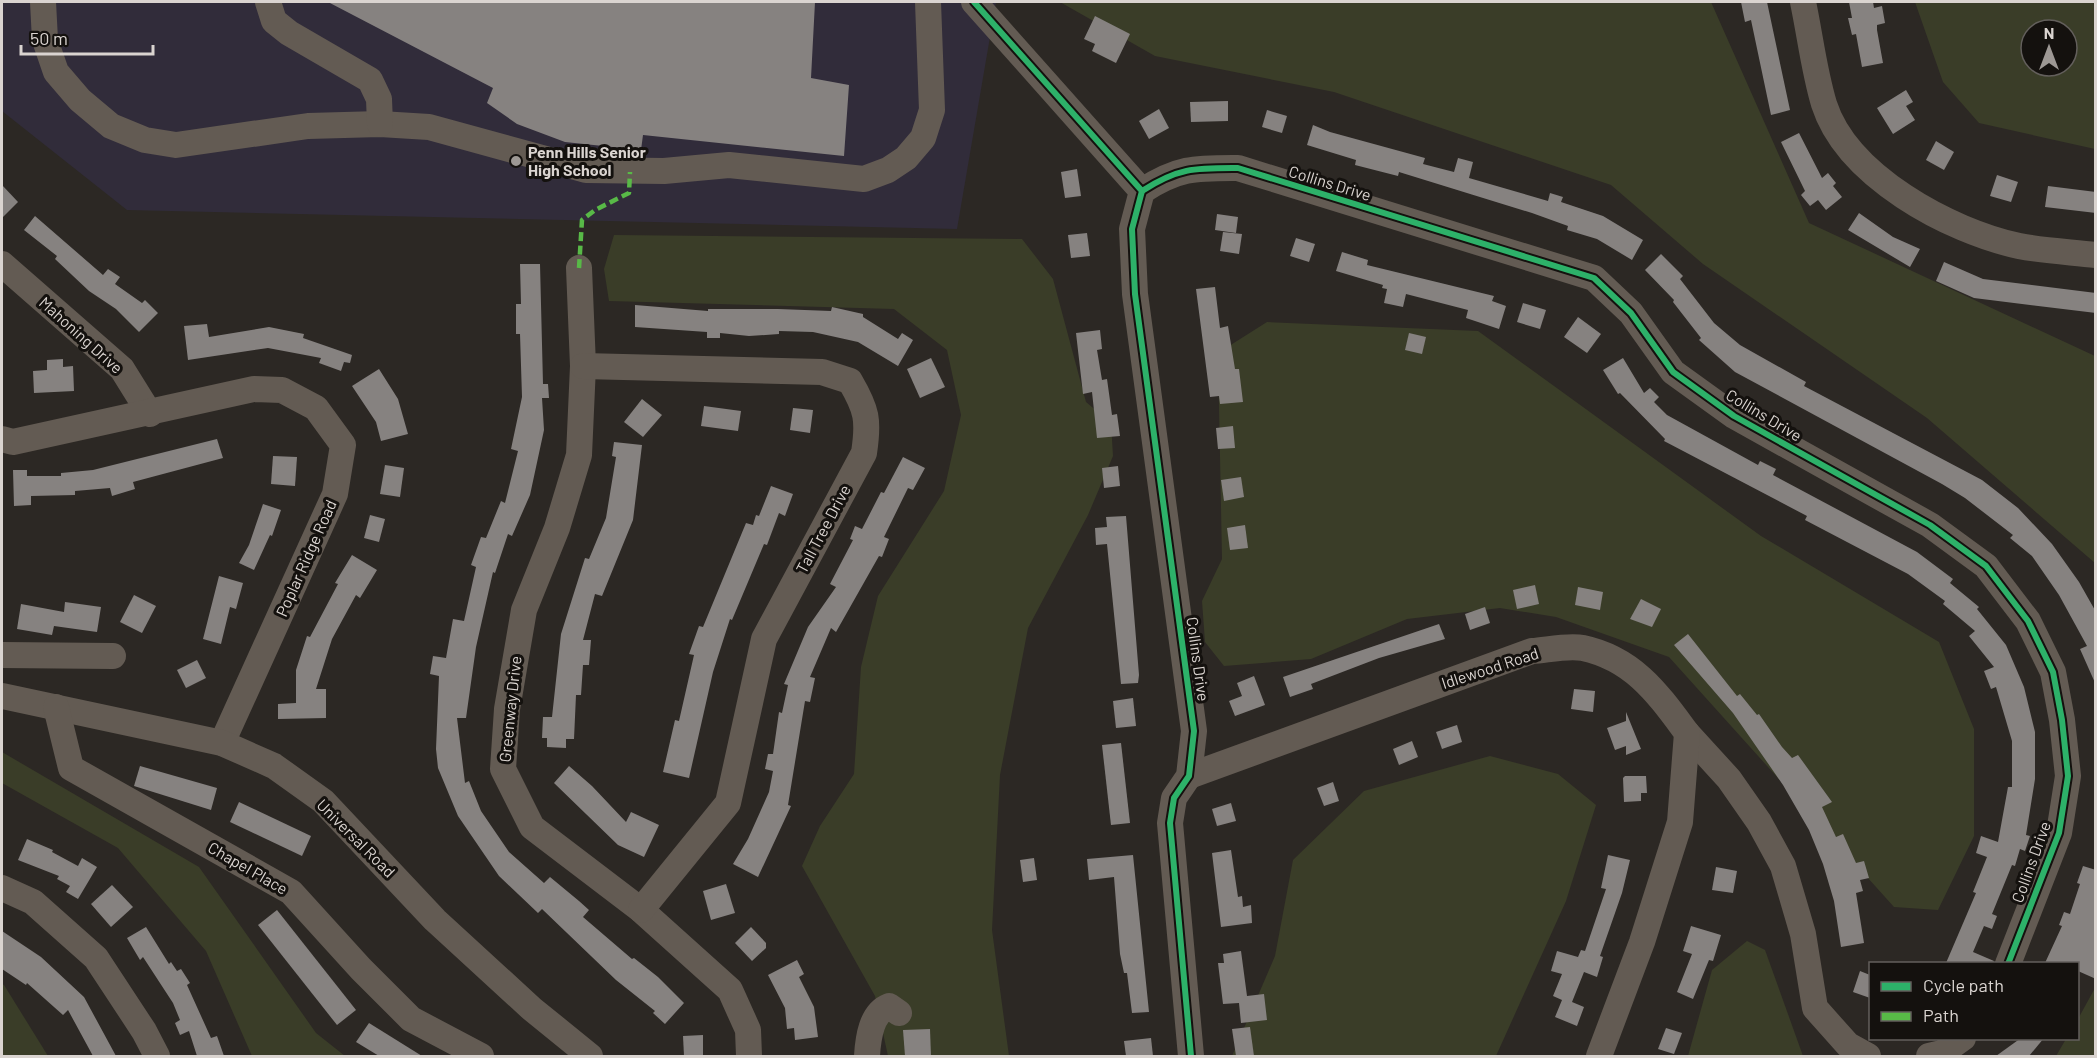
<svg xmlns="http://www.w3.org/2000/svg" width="2097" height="1058" viewBox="0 0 2097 1058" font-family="Barlow,sans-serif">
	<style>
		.education { fill: #312c3a }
		.green { fill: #3a3d28; fill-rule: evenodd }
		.building { fill: #868280 }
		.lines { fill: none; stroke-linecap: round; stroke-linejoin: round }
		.minor { stroke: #635b53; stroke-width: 26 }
		.quiet { stroke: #58b947; stroke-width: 4.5; stroke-dasharray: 9 4.5; stroke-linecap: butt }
		.cycleway-casing { stroke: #14110e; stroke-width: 10 }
		.cycleway { stroke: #2db169; stroke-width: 6 }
		.poi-dot { fill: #9d9894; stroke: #14110e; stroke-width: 2 }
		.labels { text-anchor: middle; stroke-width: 6; stroke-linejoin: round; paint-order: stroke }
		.poi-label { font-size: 16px; font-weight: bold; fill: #dad4d0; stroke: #14110e; text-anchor: start }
		.street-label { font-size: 16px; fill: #dad4d0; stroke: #14110e }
	</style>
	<rect width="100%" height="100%" fill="#2c2824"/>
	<!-- education -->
	<polygon class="education" points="2,2 996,2 957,229 127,210 2,111"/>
	<!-- green -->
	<g class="green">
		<polygon points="1060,2 1711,2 1809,223 2095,356 2095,563 1927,418 1703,264 1611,185 1334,92 1155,56"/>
		<path d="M1915,2H2095V149L1979,123L1943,82ZM2031,30H2067V66H2031Z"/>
		<polygon points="614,235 1022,239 1053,279 1086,402 1111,423 1113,456 1088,515 1028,628 1000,775 992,930 1009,1056 888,1056 875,996 802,866 820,826 854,774 861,667 878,596 944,491 961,415 947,350 894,309 609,301 604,269"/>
		<polygon points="1267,322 1478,331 1761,536 1939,642 1974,729 1974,836 1938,910 1894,907 1669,657 1556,617 1500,608 1407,619 1311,659 1224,666 1205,642 1202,601 1222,559 1218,353"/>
		<polygon points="2,752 199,867 316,1033 345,1056 252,1056 206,951 118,848 2,783"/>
		<polygon points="1490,756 1558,774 1596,805 1566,901 1496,1056 1232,1056 1275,956 1293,860 1364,791"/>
		<polygon points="1747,941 1765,950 1803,1056 1688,1056 1712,970"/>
		<polygon points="2,984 4,985 48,1056 2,1056"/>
		<polygon points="2095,988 2095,1056 2056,1056 2066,1039 2078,1038 2078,1019"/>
	</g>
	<!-- building -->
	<g class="building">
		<polygon points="328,2 815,2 811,78 849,85 844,156 643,135 641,150 565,142 517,124 487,103 493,88"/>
		<polygon points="1741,2 1767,2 1790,110 1771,115 1751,20 1745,22"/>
		<polygon points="1849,2 1873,2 1874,8 1882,6 1885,23 1877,25 1877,30 1883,63 1862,67 1856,34 1852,35 1848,18 1852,18"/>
		<polygon points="1095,16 1130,34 1116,63 1092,51 1095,44 1084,39"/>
		<polygon points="1906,90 1913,102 1906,106 1915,120 1893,134 1877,108"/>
		<polygon points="1228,101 1228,121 1191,122 1190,102"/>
		<polygon points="1159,109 1169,128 1149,139 1139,121"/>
		<polygon points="1267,110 1287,116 1282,133 1262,127"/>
		<polygon points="1313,125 1330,132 1425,158 1423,164 1454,172 1458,158 1473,162 1469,178 1548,201 1550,193 1563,197 1561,202 1603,216 1643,240 1632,260 1597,239 1567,230 1568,226 1532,213 1399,172 1398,176 1355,165 1356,160 1307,145"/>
		<polygon points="1799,133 1822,178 1828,173 1836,183 1833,186 1842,197 1826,210 1818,200 1810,206 1801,195 1805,191 1781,142"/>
		<polygon points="1936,141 1954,152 1944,170 1926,160"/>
		<polygon points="1077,169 1081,196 1065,198 1061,172"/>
		<polygon points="1997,175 2018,182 2011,202 1990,196"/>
		<polygon points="2,185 18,202 2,218"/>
		<polygon points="2048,186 2096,192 2096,213 2045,207"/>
		<polygon points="1859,213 1893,237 1920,249 1910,267 1848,230"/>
		<polygon points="1217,214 1238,217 1236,233 1215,230"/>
		<polygon points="35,216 103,275 108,269 120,277 115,284 142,303 145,300 158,313 139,332 116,309 89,291 55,259 57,256 24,230"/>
		<polygon points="1223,232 1242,234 1239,254 1220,251"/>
		<polygon points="1087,233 1090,256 1071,258 1068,235"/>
		<polygon points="1296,238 1315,244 1309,262 1290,256"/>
		<polygon points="1342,252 1368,260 1367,265 1494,296 1492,301 1506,306 1499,329 1466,318 1468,310 1406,294 1403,307 1384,303 1387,289 1382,288 1383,285 1336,271"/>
		<polygon points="1661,254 1683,276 1680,279 1714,323 1740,345 1806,382 1804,386 1982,480 2018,508 2052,544 2079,582 2096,612 2096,685 2080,649 2087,646 2059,595 2032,556 2010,538 2013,535 1965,498 1942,484 1735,372 1699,340 1701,338 1673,302 1674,300 1645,270"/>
		<polygon points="1944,262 1983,279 2096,293 2096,313 1974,298 1936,281"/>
		<polygon points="520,264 540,264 543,384 548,384 549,398 542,398 544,430 530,495 512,536 508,534 495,573 493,572 476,647 466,718 457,718 465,783 469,781 481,811 509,852 544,883 550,877 579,901 589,910 583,917 632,959 634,958 658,977 684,1003 665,1024 653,1013 655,1011 616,980 542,909 538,913 499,876 458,816 438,768 436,749 439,676 430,674 433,656 446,658 453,619 464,621 476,567 471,565 481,537 486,538 501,501 505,503 518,451 511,449 522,397 520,334 516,334 516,304 521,304"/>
		<polygon points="1215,287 1220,328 1228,326 1235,369 1239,369 1243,402 1220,404 1219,396 1210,397 1196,289"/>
		<polygon points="1523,303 1546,310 1540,329 1517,322"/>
		<polygon points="635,305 708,311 708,309 778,309 831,311 832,307 863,314 863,317 898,339 902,333 913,340 898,366 858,342 813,332 779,331 779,334 749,336 720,333 720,338 707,338 707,332 635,327"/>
		<polygon points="1578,317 1601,334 1587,353 1564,337"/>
		<polygon points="207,324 209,337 269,327 304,334 303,338 352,355 350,363 344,362 341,371 319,363 321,358 268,348 188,360 184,326"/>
		<polygon points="1100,330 1102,349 1097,350 1102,380 1107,379 1112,415 1117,414 1120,436 1097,438 1092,392 1083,394 1076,333"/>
		<polygon points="1409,333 1426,337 1422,354 1405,350"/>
		<polygon points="931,358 945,387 920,398 907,369"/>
		<polygon points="1623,358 1644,393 1650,388 1659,397 1654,402 1667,415 1758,465 1760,461 1776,469 1773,475 1917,552 1953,579 1950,583 1979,607 1977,609 2006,645 2024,687 2035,732 2035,779 2026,835 2030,836 2025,851 2020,849 2015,866 2012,865 1992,914 1997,916 1992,929 1984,926 1973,952 1994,961 1993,963 1946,963 1976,893 1973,892 1987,857 1976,853 1981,836 1998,842 2008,787 2012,787 2012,741 1996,687 1991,689 1984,671 1994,667 1969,636 1975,631 1943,604 1945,601 1908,574 1805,520 1807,516 1664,441 1665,439 1620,393 1618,394 1603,370"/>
		<polygon points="63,359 63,367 73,366 74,391 34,393 33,371 47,370 47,360"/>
		<polygon points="379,369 398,399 408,434 381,441 376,422 352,386"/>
		<polygon points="642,399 662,415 643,437 624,422"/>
		<polygon points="704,406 741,411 738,431 701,426"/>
		<polygon points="793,408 813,410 810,433 790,430"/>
		<polygon points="1233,426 1235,448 1218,449 1216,428"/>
		<polygon points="217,439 223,458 133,482 135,489 112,496 110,488 75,491 75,495 31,496 31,505 14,506 13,470 27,470 27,476 61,476 61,473 93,470"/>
		<polygon points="614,442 642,445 633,520 602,596 595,594 583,640 591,640 589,665 583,665 581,695 576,695 574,739 566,739 566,748 547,747 547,738 542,738 543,717 552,717 561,634 585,558 589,559 606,518 616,457 612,456"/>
		<polygon points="273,456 297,457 295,486 271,484"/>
		<polygon points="903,457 925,468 913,490 908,488 884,537 889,539 882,557 879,556 836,632 831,628 810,677 815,678 810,702 805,701 788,805 791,806 758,877 733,864 748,839 769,792 773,771 765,769 768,754 773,754 779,712 782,713 788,685 784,684 808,627 836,587 830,584 853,540 850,539 855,526 862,529 881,492 884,493"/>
		<polygon points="385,465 404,468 400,497 380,494"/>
		<polygon points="1118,466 1120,486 1104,488 1102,468"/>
		<polygon points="1241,477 1244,497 1224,501 1221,480"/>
		<polygon points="771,486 793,494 785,516 779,513 767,545 764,544 732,620 730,619 713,672 689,778 663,772 675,720 679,721 694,655 689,654 699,626 703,627 746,523 753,525 756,515 759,516"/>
		<polygon points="263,504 281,510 272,536 270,535 254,570 239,563 249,545"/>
		<polygon points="370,515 385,519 379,542 364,538"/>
		<polygon points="1126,516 1139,675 1138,683 1121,684 1107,544 1096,545 1095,528 1107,527 1106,517"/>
		<polygon points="1245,525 1248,548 1230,550 1227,528"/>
		<polygon points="352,555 377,570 360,598 356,595 332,639 316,689 326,689 326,718 278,719 278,704 296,703 296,670 307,636 310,637 338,584 335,583"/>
		<polygon points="219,576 243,583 236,609 230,607 221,644 203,639"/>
		<polygon points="1535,585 1539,604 1517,609 1513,590"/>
		<polygon points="1578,587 1603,592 1600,610 1575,605"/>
		<polygon points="134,595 156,606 142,633 120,622"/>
		<polygon points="1641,599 1661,609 1652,627 1630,619"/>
		<polygon points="65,602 101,607 97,632 54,626 52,635 17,629 21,604 64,612"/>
		<polygon points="1485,607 1490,623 1470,630 1465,614"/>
		<polygon points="1439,624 1445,639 1379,658 1311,684 1313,689 1290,697 1283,677"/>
		<polygon points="1688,634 1737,696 1740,694 1757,715 1759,714 1782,747 1792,758 1798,755 1832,802 1822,807 1836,837 1843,834 1856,863 1864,861 1869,878 1860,880 1863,891 1856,893 1864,943 1841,947 1834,901 1823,864 1809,830 1783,785 1733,713 1674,645"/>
		<polygon points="197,660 206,678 186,688 177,670"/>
		<polygon points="1254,676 1265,705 1235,716 1229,701 1242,696 1237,683"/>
		<polygon points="1574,689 1595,691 1593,712 1571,709"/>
		<polygon points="1133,698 1136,726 1116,728 1113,701"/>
		<polygon points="1626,712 1641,749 1626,755 1626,746 1615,750 1607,728 1626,721"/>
		<polygon points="1457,725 1462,742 1442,749 1436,732"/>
		<polygon points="1412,741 1418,757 1399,765 1393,749"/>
		<polygon points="1121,743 1130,823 1111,825 1102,745"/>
		<polygon points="140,766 217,788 211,810 134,786"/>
		<polygon points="569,766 592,786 626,822 631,812 659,825 644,857 618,845 554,783"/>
		<polygon points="1625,776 1646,776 1647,793 1641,793 1641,801 1624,802 1623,778"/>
		<polygon points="1333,782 1339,801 1324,806 1317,788"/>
		<polygon points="239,802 311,836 302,856 230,822"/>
		<polygon points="1231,803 1236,821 1217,826 1212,809"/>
		<polygon points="27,839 53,850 52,852 78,866 82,858 97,867 78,899 66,892 70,886 57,879 59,876 18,860"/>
		<polygon points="1231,850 1238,897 1242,896 1243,907 1251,905 1252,923 1221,927 1212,853"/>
		<polygon points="1133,855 1149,1012 1132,1013 1127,973 1124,973 1120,954 1114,877 1089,880 1087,859"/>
		<polygon points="1608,855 1630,860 1622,893 1600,956 1603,957 1597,977 1584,972 1572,1002 1584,1007 1577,1026 1555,1017 1562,1000 1553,996 1562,974 1551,971 1557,951 1578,957 1581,950 1585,951 1606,889 1601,888"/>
		<polygon points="1034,858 1037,880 1023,882 1020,860"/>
		<polygon points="2083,866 2096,870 2096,979 2078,971 2078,963 2045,963 2062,926 2059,925 2064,912 2070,914 2080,884 2077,883"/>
		<polygon points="1716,867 1737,871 1733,893 1712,890"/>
		<polygon points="726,884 735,913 711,920 703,891"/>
		<polygon points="112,885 133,907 111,927 91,904"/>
		<polygon points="277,910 356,1010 337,1025 258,925"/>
		<polygon points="1691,926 1721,935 1713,961 1709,960 1693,999 1677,992 1692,954 1683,951"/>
		<polygon points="146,927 169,964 171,962 177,971 181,969 190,983 187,985 211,1038 217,1036 224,1056 197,1056 189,1031 180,1035 175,1023 180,1020 173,1003 143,957 140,960 127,938"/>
		<polygon points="751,927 766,943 766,948 752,961 735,943"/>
		<polygon points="2,931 41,957 84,997 116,1056 93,1056 68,1010 63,1015 27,983 26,985 2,969"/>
		<polygon points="1241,951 1247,996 1264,994 1267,1020 1241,1023 1239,1003 1223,1004 1218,963 1224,963 1223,954"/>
		<polygon points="797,960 804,974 799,977 814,1007 818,1037 795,1040 794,1028 787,1029 785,1008 768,975"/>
		<polygon points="1860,971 1870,975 1870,998 1853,992"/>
		<polygon points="369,1023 422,1056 379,1056 356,1042"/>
		<polygon points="1250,1027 1254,1056 1236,1056 1232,1029"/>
		<polygon points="1666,1028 1682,1033 1674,1054 1658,1049"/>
		<polygon points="930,1029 931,1056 905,1056 903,1030"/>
		<polygon points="703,1035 703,1056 684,1056 683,1036"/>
		<polygon points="1151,1038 1153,1056 1126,1056 1124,1041"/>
		<polygon points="2021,1038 2044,1038 2029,1056 1996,1056"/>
	</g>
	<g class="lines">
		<!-- minor -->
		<g class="minor">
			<polyline points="43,2 45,40 56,72 80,100 111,126 145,140 176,145 308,126 380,124 429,127 586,170 664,171 729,165 864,179 888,170 906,158 923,138 932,110 928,2"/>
			<polyline points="268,2 274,21 289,33 370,80 379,99 380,124"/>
			<polyline points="974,2 1142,191 1132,229 1135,294 1194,731 1189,776 1174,798 1170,823 1191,1056"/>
			<path d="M1803,2C1810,35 1814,71 1824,104C1847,176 1949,231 2019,246C2044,251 2070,252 2096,255"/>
			<path d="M1142,191C1179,167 1196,168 1238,168L1594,278L1631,313L1673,372L1734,416L1930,525L1986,566L2028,621L2053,672L2062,720L2068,776L2059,833L2008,964"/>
			<polyline points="2,264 122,369 150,414"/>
			<polyline points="579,268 583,366 579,455 557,528 524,610 507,709 503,769 532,827 641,910 730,990 748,1030 749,1056"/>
			<path d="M583,366L822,372L850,381C867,410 869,420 864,453L764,639L728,803L641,910"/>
			<polyline points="2,439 13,442 254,389 282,390 316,408 343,445 335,494 222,743"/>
			<polyline points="2,655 113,656"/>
			<polyline points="2,696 222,743 274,766 323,801 435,920 532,1009 590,1056"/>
			<polyline points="56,707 71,768 291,892 361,969 411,1019 481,1056"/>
			<polyline points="1687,733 1729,779 1759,822 1783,866 1803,934 1815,1008 1848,1045 1868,1056"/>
			<path d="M1189,776L1532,651C1547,650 1568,645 1583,648C1634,659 1658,694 1687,733L1680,822L1642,942L1599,1056"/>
			<polyline points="2,888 33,902 96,958 144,1031 157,1056"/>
			<path d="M867,1056C868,1039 871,1013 889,1006L899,1013"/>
			<polyline points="1929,1056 1942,1053 1963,1038"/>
		</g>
		<!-- quiet -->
		<polyline class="quiet" points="579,268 582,220 595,210 629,193 630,172"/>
		<!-- cycleway casing -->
		<g class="cycleway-casing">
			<g id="cycleway">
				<polyline points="974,2 1142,191 1132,229 1135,294 1194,731 1189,776 1174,798 1170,823 1191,1056"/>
				<path d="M1142,191C1179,167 1196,168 1238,168L1594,278L1631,313L1673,372L1734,416L1930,525L1986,566L2028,621L2053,672L2062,720L2068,776L2059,833L2008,964"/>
			</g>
		</g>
		<!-- cycleway -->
		<use href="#cycleway" class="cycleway"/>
	</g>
	<!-- markers -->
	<circle class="poi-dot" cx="516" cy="161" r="6"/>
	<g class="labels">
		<!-- poi labels -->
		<g class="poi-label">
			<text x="528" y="158">Penn Hills Senior<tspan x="528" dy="18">High School</tspan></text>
		</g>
		<!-- street labels -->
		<g class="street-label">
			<text transform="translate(1330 183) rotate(17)" y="6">Collins Drive</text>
			<text transform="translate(81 335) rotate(42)" y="6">Mahoning Drive</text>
			<text transform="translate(1764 415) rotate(31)" y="6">Collins Drive</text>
			<text transform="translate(823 529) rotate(-62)" y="6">Tall Tree Drive</text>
			<text transform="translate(306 558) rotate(-66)" y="6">Poplar Ridge Road</text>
			<text transform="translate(1198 659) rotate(82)" y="6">Collins Drive</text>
			<text transform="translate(1490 668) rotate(-18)" y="6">Idlewood Road</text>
			<text transform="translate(510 709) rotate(-84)" y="6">Greenway Drive</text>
			<text transform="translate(356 838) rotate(45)" y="6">Universal Road</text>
			<text transform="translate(2031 862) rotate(-70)" y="6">Collins Drive</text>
			<text transform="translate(248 868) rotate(30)" y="6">Chapel Place</text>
		</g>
	</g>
	<!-- border -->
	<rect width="2097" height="1058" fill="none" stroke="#dad4d0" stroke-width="6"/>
	<!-- legend -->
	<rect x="1869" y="962" width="210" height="78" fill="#14110e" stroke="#635f5c" stroke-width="1.5"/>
	<rect x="1881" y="982" width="30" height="9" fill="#2db169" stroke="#635f5c" stroke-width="1.5"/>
	<text x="1923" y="992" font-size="18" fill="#dad4d0">Cycle path</text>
	<rect x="1881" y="1012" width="30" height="9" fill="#58b947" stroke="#635f5c" stroke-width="1.5"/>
	<text x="1923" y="1022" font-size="18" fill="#dad4d0">Path</text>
	<!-- north arrow -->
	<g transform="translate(2049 48)"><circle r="28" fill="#14110e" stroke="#635f5c" stroke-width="1.5"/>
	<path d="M0-4.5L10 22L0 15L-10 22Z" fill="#9d9894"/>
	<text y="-9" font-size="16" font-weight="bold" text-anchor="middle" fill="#dad4d0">N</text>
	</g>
	<!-- scale -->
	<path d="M21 45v9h132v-9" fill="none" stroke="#dad4d0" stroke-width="3"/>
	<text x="30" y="45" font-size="18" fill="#dad4d0" stroke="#14110e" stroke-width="4.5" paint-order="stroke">50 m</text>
</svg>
